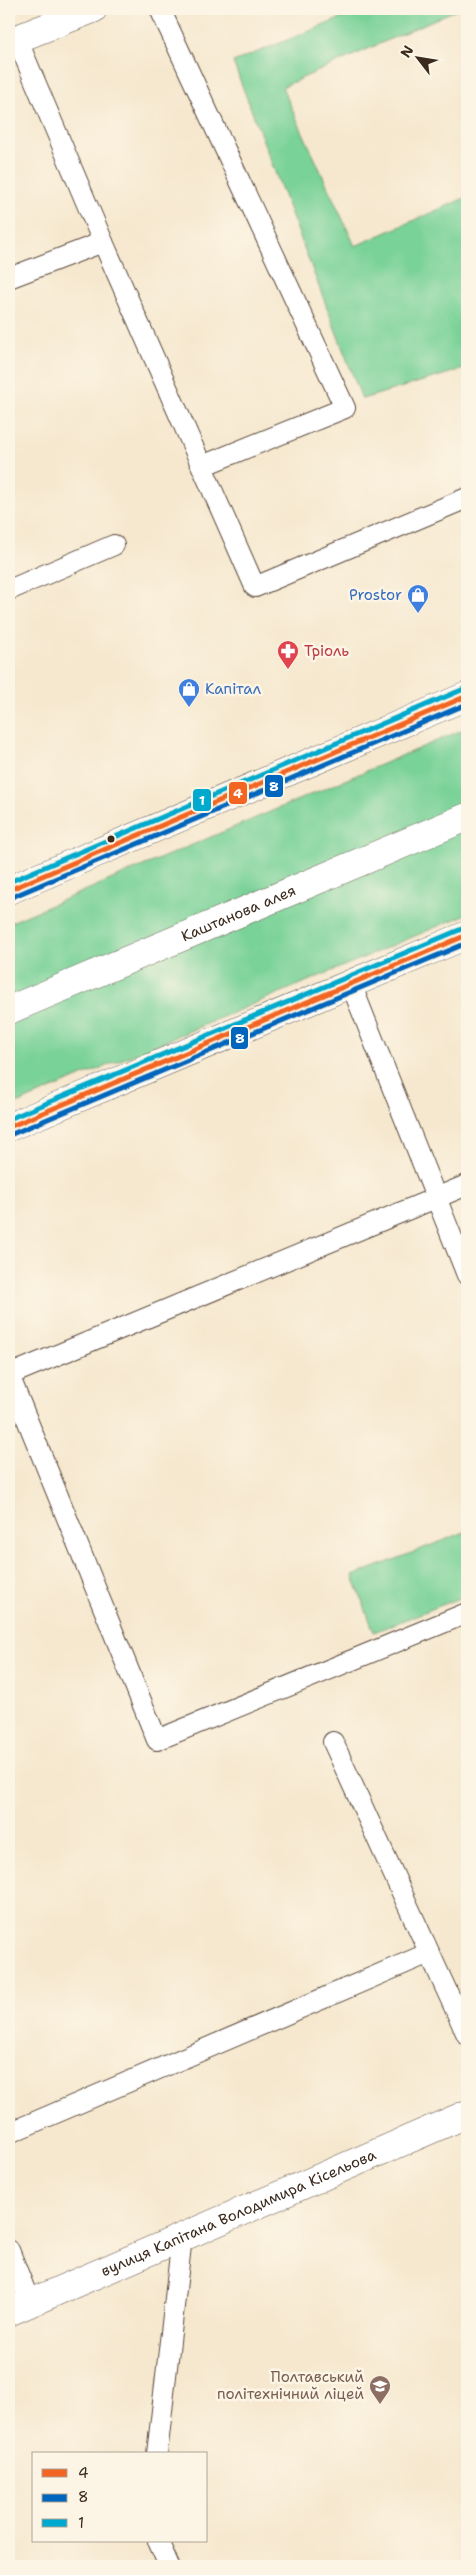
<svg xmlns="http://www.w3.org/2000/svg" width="476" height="2575" viewBox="0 0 476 2575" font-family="'Shantell Sans',sans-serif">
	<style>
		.green { fill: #79d298; stroke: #5a7e5b }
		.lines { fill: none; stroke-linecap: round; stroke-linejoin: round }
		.lane-casing { stroke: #574639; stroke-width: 22 }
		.street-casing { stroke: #574639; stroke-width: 29 }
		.secondary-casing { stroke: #574639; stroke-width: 29 }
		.primary-casing { stroke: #574639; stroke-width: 29 }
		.lane { stroke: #fff; stroke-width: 20 }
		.street { stroke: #fff; stroke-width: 28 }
		.secondary { stroke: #fff; stroke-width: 28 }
		.primary { stroke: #fff; stroke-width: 28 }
		.bus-1-casing { stroke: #fcf5e5; stroke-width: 9 }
		.bus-2-casing { stroke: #fcf5e5; stroke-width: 9 }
		.bus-3-casing { stroke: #fcf5e5; stroke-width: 9 }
		.bus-1 { stroke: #f26522; stroke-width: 5 }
		.bus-2 { stroke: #0065bd; stroke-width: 5 }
		.bus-3 { stroke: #00a9ce; stroke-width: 5 }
		.bus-dot { fill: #3b2a1e; stroke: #fcf5e5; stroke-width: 2 }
		.labels { text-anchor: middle; stroke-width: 5; stroke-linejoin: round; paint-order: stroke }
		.shop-label { font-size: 15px; fill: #366cbe; stroke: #fcf5e5; text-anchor: end }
		.health-label { font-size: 15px; fill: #be3a42; stroke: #fcf5e5; text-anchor: start }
		.street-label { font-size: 15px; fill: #3b2a1e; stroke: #fcf5e5 }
		.education-label { font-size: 15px; fill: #785e54; stroke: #fcf5e5; text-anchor: end }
		.line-badge { stroke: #fcf5e5; stroke-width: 2 }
		.badge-label { font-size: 14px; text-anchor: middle; font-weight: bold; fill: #fff }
	</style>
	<rect width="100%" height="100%" fill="#fcf5e5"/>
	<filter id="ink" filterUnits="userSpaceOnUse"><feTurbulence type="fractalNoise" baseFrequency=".02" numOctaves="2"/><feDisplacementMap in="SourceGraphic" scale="10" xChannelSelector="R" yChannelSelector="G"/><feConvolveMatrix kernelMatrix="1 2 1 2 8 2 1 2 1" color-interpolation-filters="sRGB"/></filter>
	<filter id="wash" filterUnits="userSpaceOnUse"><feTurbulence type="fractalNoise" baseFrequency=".0096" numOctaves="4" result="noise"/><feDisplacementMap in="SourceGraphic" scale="20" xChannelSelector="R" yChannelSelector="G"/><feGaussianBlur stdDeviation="1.12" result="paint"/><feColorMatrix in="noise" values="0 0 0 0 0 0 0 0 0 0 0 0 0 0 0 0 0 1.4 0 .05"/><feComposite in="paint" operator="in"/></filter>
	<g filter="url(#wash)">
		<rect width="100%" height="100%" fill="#f6e8cf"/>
		<!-- green -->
		<g class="green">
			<polygon points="364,9 458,9 282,87 355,246 467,197 467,368 362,399 233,62"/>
			<polygon points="467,728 467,914 9,1107 9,923"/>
			<polygon points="467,1531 467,1595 374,1632 353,1576"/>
		</g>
	</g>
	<g filter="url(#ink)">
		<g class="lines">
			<!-- lane casing -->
			<g class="lane-casing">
				<g id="lane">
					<polyline points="160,9 345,408 202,466"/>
					<polyline points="17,39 103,242 255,587 467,498"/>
					<polyline points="9,278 103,242"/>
					<polyline points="9,590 114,545"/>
					<polyline points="351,984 467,1275"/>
					<polyline points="9,1375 157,1740 467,1613"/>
					<polyline points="9,1375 467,1185"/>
					<polyline points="333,1742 467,2035"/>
					<polyline points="9,2133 429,1953"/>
					<polyline points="9,2250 30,2303"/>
					<polyline points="157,2454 182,2237"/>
					<polyline points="158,2541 169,2566"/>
				</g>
			</g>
			<!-- street casing -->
			<g class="street-casing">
				<g id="street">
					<path id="s1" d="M9,1010L467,817"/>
					<path id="s2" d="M9,2312L467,2114"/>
				</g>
			</g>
			<!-- secondary casing -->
			<g class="secondary-casing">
				<polyline id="secondary" points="9,42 93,9"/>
			</g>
			<!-- primary casing -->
			<g class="primary-casing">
				<g id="primary">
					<polyline points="9,890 467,696"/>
					<polyline points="9,1127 467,935"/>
				</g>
			</g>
			<!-- lane -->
			<use href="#lane" class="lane"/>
			<!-- street -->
			<use href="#street" class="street"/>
			<!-- secondary -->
			<use href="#secondary" class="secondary"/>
			<!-- primary -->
			<use href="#primary" class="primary"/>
			<!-- bus-1 casing -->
			<g class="bus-1-casing">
				<g id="bus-1">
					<polyline points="9,890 467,696"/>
					<polyline points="9,1127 467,935"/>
				</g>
			</g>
			<!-- bus-2 casing -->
			<g class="bus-2-casing">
				<g id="bus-2">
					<polyline points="12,897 467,704"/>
					<polyline points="12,1134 467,943"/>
				</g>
			</g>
			<!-- bus-3 casing -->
			<g class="bus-3-casing">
				<g id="bus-3">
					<polyline points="9,882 464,689"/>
					<polyline points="9,1119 464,928"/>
				</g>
			</g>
			<!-- bus-1 -->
			<use href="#bus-1" class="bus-1"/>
			<!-- bus-2 -->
			<use href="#bus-2" class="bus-2"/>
			<!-- bus-3 -->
			<use href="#bus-3" class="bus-3"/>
		</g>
	</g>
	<!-- icons -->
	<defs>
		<g id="shop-pin" transform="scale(1.125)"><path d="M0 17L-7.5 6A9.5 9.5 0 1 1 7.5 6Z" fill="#3f7fe0" stroke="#fcf5e5"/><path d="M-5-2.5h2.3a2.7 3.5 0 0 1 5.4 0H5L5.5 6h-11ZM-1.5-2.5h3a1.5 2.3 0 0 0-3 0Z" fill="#fff"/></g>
		<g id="pharmacy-pin" transform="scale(1.125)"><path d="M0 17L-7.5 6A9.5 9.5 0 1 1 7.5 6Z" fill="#e0444e" stroke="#fcf5e5"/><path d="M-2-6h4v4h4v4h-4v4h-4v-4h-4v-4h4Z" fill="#fff"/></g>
		<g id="university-pin" transform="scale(1.125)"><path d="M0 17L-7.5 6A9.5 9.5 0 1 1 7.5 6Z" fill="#8d6e63" stroke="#fcf5e5"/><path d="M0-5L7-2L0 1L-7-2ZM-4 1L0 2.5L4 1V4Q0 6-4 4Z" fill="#fff"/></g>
	</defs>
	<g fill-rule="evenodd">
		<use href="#shop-pin" x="418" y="595"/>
		<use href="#pharmacy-pin" x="288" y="651"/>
		<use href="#shop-pin" x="189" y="689"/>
		<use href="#university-pin" x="380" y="2386"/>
	</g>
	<!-- markers -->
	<circle class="bus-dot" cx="111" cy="839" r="4.5"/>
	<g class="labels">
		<!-- shop labels -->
		<g class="shop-label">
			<text x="402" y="600">Prostor</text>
			<text x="205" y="694" text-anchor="start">Капітал</text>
		</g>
		<!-- health labels -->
		<g class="health-label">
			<text x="304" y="656">Тріоль</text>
		</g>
		<!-- street labels -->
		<g class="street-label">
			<text dy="5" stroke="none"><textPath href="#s1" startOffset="249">Каштанова алея</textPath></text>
			<text dy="5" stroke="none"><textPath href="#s2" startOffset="250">вулиця Капітана Володимира Кісельова</textPath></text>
		</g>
		<!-- education labels -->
		<g class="education-label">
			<text x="364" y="2382">Полтавський<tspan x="364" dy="17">політехнічний ліцей</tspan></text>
		</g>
	</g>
	<g class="line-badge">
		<rect x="264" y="774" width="20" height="24" rx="5" fill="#0065bd"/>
		<rect x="228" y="781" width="20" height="24" rx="5" fill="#f26522"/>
		<rect x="192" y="788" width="20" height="24" rx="5" fill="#00a9ce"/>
		<rect x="230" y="1026" width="19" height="24" rx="5" fill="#0065bd"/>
	</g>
	<g class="badge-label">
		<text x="274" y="791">8</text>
		<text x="238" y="798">4</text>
		<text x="202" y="805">1</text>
		<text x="240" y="1043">8</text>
	</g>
	<!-- margin -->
	<rect width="476" height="2575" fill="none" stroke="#fcf5e5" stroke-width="30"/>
	<!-- legend -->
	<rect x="32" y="2452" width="175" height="90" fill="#fcf5e5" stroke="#afa495"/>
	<rect x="42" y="2469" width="25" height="8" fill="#f26522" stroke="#afa495"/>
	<text x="78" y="2478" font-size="15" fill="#3b2a1e">4</text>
	<rect x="42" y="2494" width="25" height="8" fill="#0065bd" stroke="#afa495"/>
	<text x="78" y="2502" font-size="15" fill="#3b2a1e">8</text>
	<rect x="42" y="2519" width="25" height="8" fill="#00a9ce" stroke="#afa495"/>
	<text x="78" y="2528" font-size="15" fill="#3b2a1e">1</text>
	<!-- north arrow -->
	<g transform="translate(418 58) rotate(301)" stroke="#fcf5e5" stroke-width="4" paint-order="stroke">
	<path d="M0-4L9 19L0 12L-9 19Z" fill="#3b2a1e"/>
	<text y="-8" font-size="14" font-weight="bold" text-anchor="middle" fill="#3b2a1e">N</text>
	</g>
</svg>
